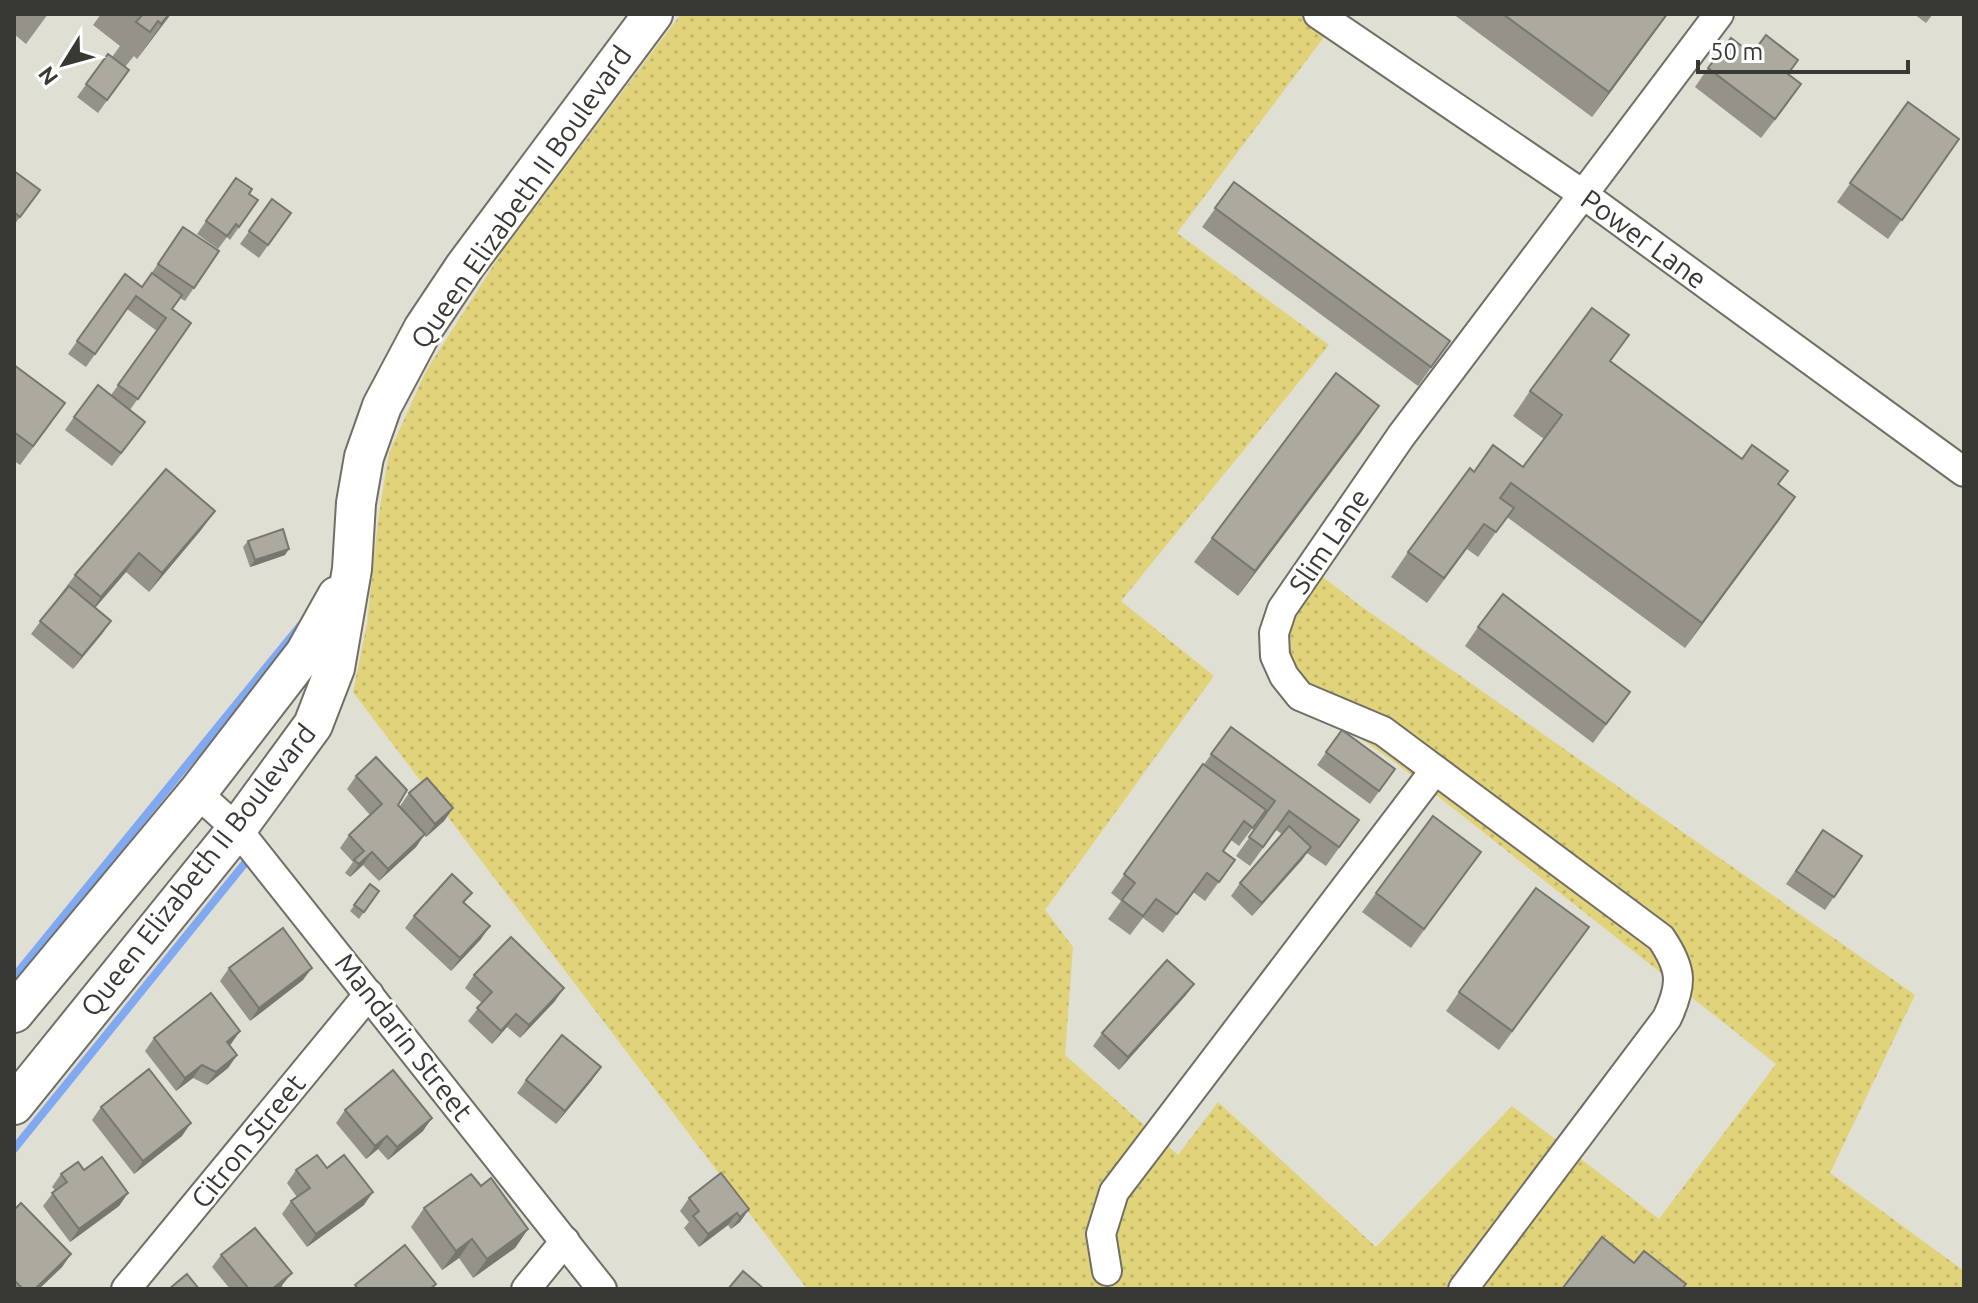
<svg xmlns="http://www.w3.org/2000/svg" width="1978" height="1303" viewBox="0 0 1978 1303" font-family="Ubuntu,sans-serif">
	<style>
		.grass { fill: url(#grass-dots) }
		.lines { fill: none; stroke-linecap: round; stroke-linejoin: round }
		.stream { stroke: #81a9f2; stroke-width: 8 }
		.street-casing { stroke: #716f65; stroke-width: 32 }
		.secondary-casing { stroke: #716f65; stroke-width: 42 }
		.street { stroke: #fff; stroke-width: 28 }
		.secondary { stroke: #fff; stroke-width: 38 }
		.wall { fill: #949289 }
		.shaded-wall { fill: #78776f }
		.building { fill: #acaa9f; stroke: #78776f; stroke-width: 2 }
		.labels { text-anchor: middle; stroke-width: 6; stroke-linejoin: round; paint-order: stroke }
		.street-label { font-size: 28px; fill: #393934; stroke: #fff }
	</style>
	<defs>
		<pattern id="grass-dots" width="8" height="8" patternUnits="userSpaceOnUse" patternTransform="scale(2)"><rect width="8" height="8" fill="#e0d37a"/><path d="M2 2h.1M6 6h.1" fill="none" stroke="#c1b66a" stroke-width="1.8" stroke-linecap="round"/></pattern>
	</defs>
	<rect width="100%" height="100%" fill="#e0dfd3"/>
	<!-- grass -->
	<polygon class="grass" points="681,14 1311,14 1330,29 1177,233 1329,345 1121,601 1214,676 1045,910 1073,947 1065,1055 1178,1155 1218,1102 1376,1247 1512,1106 1659,1219 1776,1064 1396,763 1300,696 1275,656 1311,568 1362,607 1915,995 1830,1173 1964,1271 1964,1289 807,1289 353,692 367,624 378,520 389,453 426,371 504,249"/>
	<g class="lines">
		<!-- stream -->
		<g class="stream">
			<polyline points="14,977 300,626"/>
			<polyline points="14,1149 245,863"/>
		</g>
		<!-- street casing -->
		<g class="street-casing">
			<g id="street">
				<polyline points="1318,14 1584,195 1964,472"/>
				<polyline points="197,793 237,829 602,1289"/>
				<polyline points="1107,1271 1101,1234 1114,1192 1435,770"/>
				<polyline points="126,1289 369,994"/>
				<polyline points="526,1289 565,1241"/>
				<path d="M1463,1289L1667,1018C1683,984 1682,969 1661,938L1383,731L1300,696L1284,676L1275,656L1274,633L1282,609L1401,436L1719,14"/>
			</g>
		</g>
		<!-- secondary casing -->
		<g class="secondary-casing">
			<g id="secondary">
				<polyline points="14,1013 197,793 305,653 337,596"/>
				<polyline points="14,1105 237,829 313,725 335,668 352,569 356,503 364,457 382,406 423,329 465,266 653,14"/>
			</g>
		</g>
		<!-- street -->
		<use href="#street" class="street"/>
		<!-- secondary -->
		<use href="#secondary" class="secondary"/>
	</g>
	<!-- wall -->
	<g class="wall">
		<polygon points="14,14 48,14 26,44 14,34"/>
		<polygon points="101,14 171,14 137,59 134,56 125,67 129,70 98,113 77,97 108,54 112,57 120,46 93,25"/>
		<polygon points="1453,14 1668,14 1592,117"/>
		<polygon points="1914,14 1933,14 1926,23"/>
		<polygon points="1752,54 1788,74 1788,103 1761,138 1695,87 1708,68"/>
		<polygon points="1908,102 1959,139 1888,239 1837,202"/>
		<polygon points="14,171 40,190 14,225"/>
		<polygon points="236,178 249,194 258,200 230,240 227,237 218,249 197,234"/>
		<polygon points="1234,182 1450,341 1418,386 1202,227"/>
		<polygon points="272,199 291,213 259,258 240,244"/>
		<polygon points="183,227 219,251 185,301 180,298 172,309 191,323 130,410 136,434 112,466 65,430 74,417 111,395 157,331 127,309 86,367 68,354 125,274 142,287"/>
		<polygon points="1610,362 1795,497 1685,648 1507,517 1478,557 1467,549 1427,603 1391,577 1408,552 1474,472 1523,467 1544,439 1513,416 1530,391"/>
		<polygon points="14,365 52,422 20,465 14,461"/>
		<polygon points="1362,431 1238,596 1194,562 1212,538"/>
		<polygon points="215,511 201,530 149,592 126,572 95,608 111,621 73,669 31,634 75,575"/>
		<polygon points="248,541 285,555 250,567 243,547"/>
		<polygon points="1478,627 1630,692 1593,743 1465,646"/>
		<polygon points="1231,727 1359,820 1326,866 1307,853 1252,916 1231,896 1240,883 1282,834 1276,830 1250,866 1236,856 1262,820 1260,818 1239,846 1231,840 1223,851 1235,860 1205,901 1193,892 1163,933 1143,918 1130,935 1108,919 1121,901 1111,893"/>
		<polygon points="1342,730 1395,769 1370,804 1317,765"/>
		<polygon points="356,776 398,805 409,817 400,806 409,793 453,808 444,821 426,837 424,835 416,847 379,881 363,865 350,877 345,873 353,862 340,848 349,835 370,815 347,789"/>
		<polygon points="1823,830 1862,856 1825,910 1786,884"/>
		<polygon points="1481,852 1411,948 1362,912 1376,893"/>
		<polygon points="370,884 379,891 359,919 350,911"/>
		<polygon points="472,893 464,903 481,939 451,971 405,928 414,916"/>
		<polygon points="1589,927 1499,1050 1446,1011 1459,992"/>
		<polygon points="229,968 303,980 250,1021 220,981"/>
		<polygon points="474,975 555,1001 520,1038 507,1027 492,1044 468,1021 482,1003 465,988"/>
		<polygon points="1194,984 1185,996 1119,1070 1093,1046 1102,1033"/>
		<polygon points="240,1031 230,1045 237,1055 228,1068 207,1085 193,1078 176,1091 145,1051 154,1038"/>
		<polygon points="526,1080 592,1080 556,1124 517,1093"/>
		<polygon points="101,1107 182,1136 134,1174 92,1120"/>
		<polygon points="345,1110 423,1131 388,1160 378,1149 366,1159 336,1123"/>
		<polygon points="327,1168 364,1205 307,1247 282,1214 291,1201 297,1197 287,1183 296,1170"/>
		<polygon points="84,1170 128,1193 119,1206 70,1242 43,1206 55,1190 52,1187 61,1174"/>
		<polygon points="481,1186 528,1229 515,1248 473,1278 459,1258 442,1270 411,1227 424,1208"/>
		<polygon points="689,1198 749,1209 740,1222 731,1229 728,1225 699,1247 684,1228 689,1222 680,1211"/>
		<polygon points="14,1210 71,1254 62,1267 39,1289 14,1289"/>
		<polygon points="221,1255 283,1286 279,1289 230,1289 212,1267"/>
	</g>
	<!-- shaded-wall -->
	<g class="shaded-wall">
		<polygon points="169,14 171,14 137,59"/>
		<polygon points="1667,14 1668,14 1592,117 1609,92"/>
		<polygon points="1379,406 1362,431 1238,596 1255,571"/>
		<polygon points="1795,497 1778,522 1685,648 1702,623"/>
		<polygon points="215,511 201,530 149,592 162,573"/>
		<polygon points="289,549 285,555 250,567 255,560"/>
		<polygon points="139,553 126,572 88,616 101,597"/>
		<polygon points="111,621 102,634 73,669 82,656"/>
		<polygon points="453,808 444,821 426,837 435,824"/>
		<polygon points="425,834 416,847 379,881 388,869"/>
		<polygon points="1311,847 1302,860 1252,916 1262,903"/>
		<polygon points="372,852 363,865 350,877 359,864"/>
		<polygon points="490,926 481,939 451,971 460,958"/>
		<polygon points="312,968 303,980 250,1021 259,1008"/>
		<polygon points="1194,984 1185,996 1119,1070 1128,1057"/>
		<polygon points="564,988 555,1001 520,1038 529,1025"/>
		<polygon points="516,1014 507,1027 492,1044 501,1031"/>
		<polygon points="240,1031 231,1044 218,1054 227,1042"/>
		<polygon points="237,1055 228,1068 207,1085 216,1072"/>
		<polygon points="202,1065 193,1078 176,1091 185,1078"/>
		<polygon points="601,1067 592,1080 556,1124 565,1111"/>
		<polygon points="432,1118 423,1131 388,1160 397,1147"/>
		<polygon points="191,1123 182,1136 134,1174 143,1161"/>
		<polygon points="387,1136 378,1149 366,1159 375,1146"/>
		<polygon points="373,1192 364,1205 307,1247 316,1234"/>
		<polygon points="128,1193 119,1206 70,1242 79,1229"/>
		<polygon points="749,1209 740,1222 731,1229 740,1217"/>
		<polygon points="737,1213 728,1225 699,1247 708,1234"/>
		<polygon points="528,1229 515,1248 473,1278 487,1259"/>
		<polygon points="472,1239 459,1258 442,1270 456,1251"/>
		<polygon points="71,1254 62,1267 39,1289 35,1289"/>
		<polygon points="292,1273 279,1289 272,1289"/>
	</g>
	<!-- building -->
	<g class="building">
		<polygon points="143,14 169,14 161,24 158,21 150,32 136,22"/>
		<polygon points="1503,14 1667,14 1609,92"/>
		<polygon points="1766,35 1798,60 1788,74 1801,84 1775,119 1708,68 1731,38 1752,54"/>
		<polygon points="108,54 129,70 107,100 86,84"/>
		<polygon points="1908,102 1959,139 1902,220 1850,183"/>
		<polygon points="14,171 40,190 20,217 14,212"/>
		<polygon points="236,178 252,189 249,194 258,200 239,227 236,224 227,236 206,221"/>
		<polygon points="1234,182 1450,341 1431,367 1215,208"/>
		<polygon points="272,199 291,213 268,245 249,231"/>
		<polygon points="183,227 219,251 194,288 158,264"/>
		<polygon points="152,273 182,295 172,309 191,323 138,399 118,385 166,318 136,296 95,354 77,341 125,274 142,287"/>
		<polygon points="1592,308 1629,335 1610,361 1742,459 1752,445 1788,471 1778,484 1795,497 1702,623 1511,483 1500,498 1514,508 1496,532 1484,524 1444,578 1408,552 1470,468 1474,472 1493,445 1523,467 1562,415 1530,391"/>
		<polygon points="14,365 65,403 33,446 14,432"/>
		<polygon points="1336,373 1379,406 1255,571 1212,538"/>
		<polygon points="98,385 145,422 121,453 74,417"/>
		<polygon points="166,469 215,511 162,573 139,553 101,597 75,575"/>
		<polygon points="283,529 289,549 255,560 248,541"/>
		<polygon points="69,586 111,621 82,656 40,621"/>
		<polygon points="1503,594 1630,692 1606,724 1478,627"/>
		<polygon points="1231,727 1359,820 1339,847 1289,811 1263,847 1249,837 1275,801 1211,754"/>
		<polygon points="1342,730 1395,769 1379,791 1326,752"/>
		<polygon points="376,757 407,790 398,805 425,834 388,869 372,852 359,864 354,860 364,851 349,835 382,804 356,776"/>
		<polygon points="1203,764 1266,810 1253,828 1244,821 1223,851 1235,860 1219,882 1207,873 1177,914 1156,899 1143,916 1122,900 1135,883 1124,874"/>
		<polygon points="427,778 453,808 435,824 409,793"/>
		<polygon points="1433,816 1481,852 1424,929 1376,893"/>
		<polygon points="1289,826 1311,847 1262,903 1240,883"/>
		<polygon points="1823,830 1862,856 1834,897 1796,871"/>
		<polygon points="452,874 472,893 463,902 490,926 460,958 414,916"/>
		<polygon points="370,884 379,891 364,912 354,905"/>
		<polygon points="1536,888 1589,927 1512,1031 1459,992"/>
		<polygon points="283,928 312,968 259,1008 229,968"/>
		<polygon points="511,937 564,988 529,1025 516,1014 501,1031 477,1008 492,992 474,975"/>
		<polygon points="1167,960 1194,984 1128,1057 1102,1033"/>
		<polygon points="211,993 240,1031 227,1042 237,1055 216,1072 202,1065 185,1078 154,1038"/>
		<polygon points="562,1035 601,1067 565,1111 526,1080"/>
		<polygon points="149,1069 191,1123 143,1161 101,1107"/>
		<polygon points="393,1070 432,1118 397,1147 387,1136 375,1146 345,1110"/>
		<polygon points="317,1155 327,1168 344,1155 373,1192 316,1234 291,1201 310,1188 296,1170"/>
		<polygon points="102,1157 128,1193 79,1229 52,1193 67,1182 61,1174 78,1162 84,1170"/>
		<polygon points="721,1173 749,1209 740,1217 737,1213 708,1234 693,1216 699,1211 689,1198"/>
		<polygon points="471,1174 481,1186 491,1178 528,1229 487,1259 472,1239 456,1251 424,1208"/>
		<polygon points="21,1203 71,1254 35,1289 23,1289 14,1280 14,1210"/>
		<polygon points="255,1228 292,1273 272,1289 249,1289 221,1255"/>
		<polygon points="1602,1237 1634,1263 1644,1251 1686,1284 1682,1289 1562,1289"/>
		<polygon points="405,1245 436,1284 430,1289 358,1289 355,1285"/>
		<polygon points="743,1271 764,1289 728,1289"/>
		<polygon points="187,1274 199,1289 169,1289"/>
	</g>
	<g class="labels">
		<!-- street labels -->
		<g class="street-label">
			<text transform="translate(521 197) rotate(-55)" y="10">Queen Elizabeth II Boulevard</text>
			<text transform="translate(1644 239) rotate(36)" y="10">Power Lane</text>
			<text transform="translate(1329 541) rotate(-56)" y="10">Slim Lane</text>
			<text transform="translate(198 870) rotate(-52)" y="10">Queen Elizabeth II Boulevard</text>
			<text transform="translate(404 1037) rotate(52)" y="10">Mandarin Street</text>
			<text transform="translate(248 1141) rotate(-51)" y="10">Citron Street</text>
		</g>
	</g>
	<!-- border -->
	<rect width="1978" height="1303" fill="none" stroke="#393934" stroke-width="32"/>
	<!-- north arrow -->
	<g transform="translate(64 64) rotate(233)" stroke="#ffffff" stroke-width="6" paint-order="stroke">
	<path d="M0-6L14 30L0 20L-14 30Z" fill="#393934"/>
	<text y="-12" font-size="22" font-weight="bold" text-anchor="middle" fill="#393934">N</text>
	</g>
	<!-- scale -->
	<path d="M1698 60v12h210v-12" fill="none" stroke="#393934" stroke-width="4"/>
	<text x="1710" y="60" font-size="24" fill="#393934" stroke="#ffffff" stroke-width="6" paint-order="stroke">50 m</text>
</svg>
